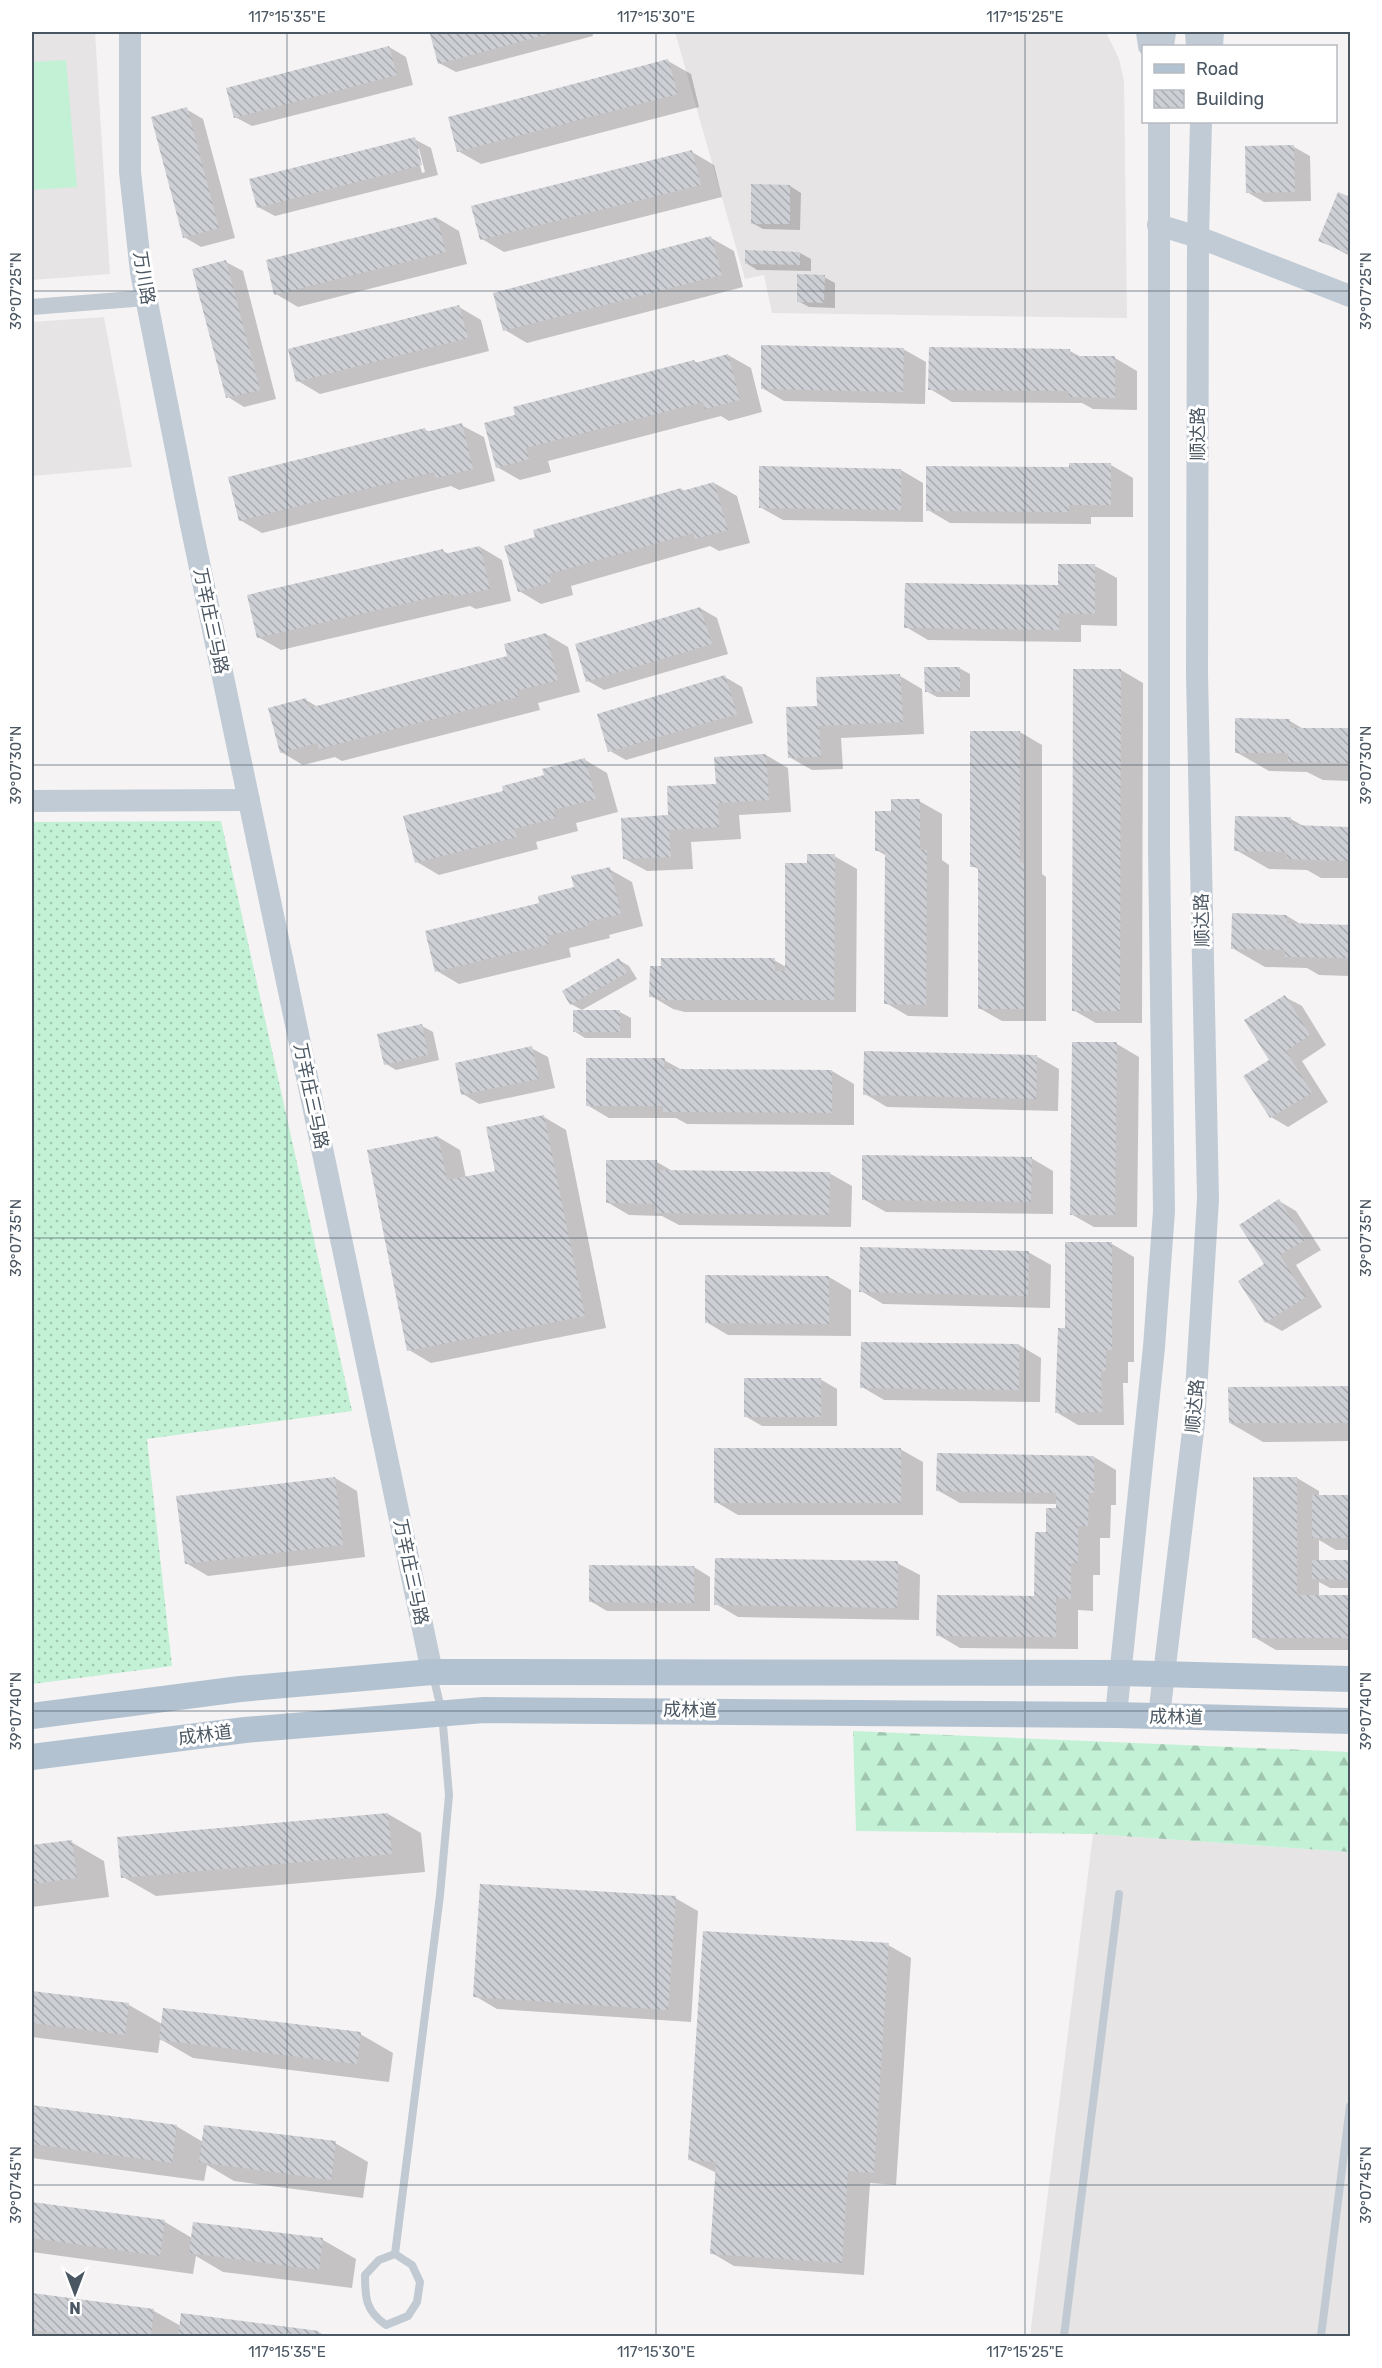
<svg xmlns="http://www.w3.org/2000/svg" width="1382" height="2368" viewBox="0 0 1382 2368" font-family="Rubik,'Noto Sans SC',sans-serif">
	<style>
		.education { fill: #e6e4e5 }
		.grass { fill: url(#grass-dots) }
		.forest { fill: url(#forest-firs) }
		.pitch { fill: #c3f1d5 }
		.shadow { fill: #0003; fill-rule: evenodd }
		.building { fill: url(#building-back-hatch) }
		.lines { fill: none; stroke-linecap: round; stroke-linejoin: round }
		.lane { stroke: #c1cad2; stroke-width: 8 }
		.street { stroke: #c1cad2; stroke-width: 16 }
		.secondary { stroke: #c1cbd6; stroke-width: 22 }
		.primary { stroke: #b3c2d1; stroke-width: 26 }
		.ticks { fill: none; stroke: #4a5661; stroke-width: 1.5; stroke-opacity: 0.45 }
		.labels { text-anchor: middle; stroke-width: 6; stroke-linejoin: round; paint-order: stroke }
		.street-label { font-size: 18px; fill: #4a5661; stroke: #fff }
		.neatline { fill: none; stroke: #4a5661; stroke-width: 2 }
		.ticks-label { font-size: 15px; text-anchor: middle; fill: #4a5661 }
	</style>
	<defs>
		<pattern id="grass-dots" width="8" height="8" patternUnits="userSpaceOnUse" patternTransform="scale(1.5)"><rect width="8" height="8" fill="#c3f1d5"/><path d="M2 2h.1M6 6h.1" fill="none" stroke="#a0c6b0" stroke-width="1.8" stroke-linecap="round"/></pattern>
		<pattern id="forest-firs" width="22" height="20" patternUnits="userSpaceOnUse" patternTransform="scale(1.5)"><rect width="22" height="20" fill="#c3f1d5"/><path d="M5 1l3.5 6h-7zM16 11l3.5 6h-7z" fill="#a0c6b0"/></pattern>
		<pattern id="building-back-hatch" width="6" height="6" patternUnits="userSpaceOnUse" patternTransform="scale(1.5)"><rect width="6" height="6" fill="#cdcfd5"/><path d="M-1 5l2 2M0 0l6 6M5-1l2 2" fill="none" stroke="#a8abb0"/></pattern>
	</defs>
	<rect width="100%" height="100%" fill="#f5f3f3"/>
	<!-- education -->
	<g class="education">
		<polygon points="32,32 95,32 110,274 32,280"/>
		<polygon points="675,32 1106,32 1119,59 1124,81 1127,318 772,313 764,275 745,279"/>
		<polygon points="104,317 132,467 32,476 32,322"/>
		<polygon points="1093,1834 1350,1852 1350,2336 1030,2336"/>
	</g>
	<!-- grass -->
	<polygon class="grass" points="221,821 352,1411 147,1439 172,1666 32,1684 32,822"/>
	<!-- forest -->
	<polygon class="forest" points="853,1731 1350,1752 1350,1852 1093,1834 856,1831"/>
	<!-- pitch -->
	<polygon class="pitch" points="66,60 77,187 32,190 32,62"/>
	<!-- shadow -->
	<g class="shadow">
		<polygon points="445,32 592,32 593,36 456,72 439,63 431,35"/>
		<polygon points="389,47 406,57 413,85 252,126 235,117"/>
		<polygon points="668,61 691,74 699,107 481,164 458,151"/>
		<polygon points="186,109 203,119 235,238 201,247 184,237"/>
		<path d="M414,139L431,148L438,175L275,216L258,207ZM416,149H419L425,172L422,173Z"/>
		<polygon points="1294,147 1310,156 1311,201 1264,202 1247,192"/>
		<polygon points="692,152 714,165 722,197 504,252 482,239"/>
		<polygon points="790,186 801,193 800,230 763,229 752,223"/>
		<polygon points="1339,194 1350,198 1350,256 1320,240"/>
		<polygon points="437,218 459,231 467,264 298,307 276,294"/>
		<polygon points="711,238 734,251 743,287 527,343 505,330"/>
		<polygon points="800,253 811,259 811,271 757,270 746,263"/>
		<polygon points="226,262 243,271 276,399 244,407 228,397"/>
		<polygon points="824,277 835,283 835,308 809,307 798,301"/>
		<polygon points="459,307 481,320 489,351 320,394 298,381"/>
		<polygon points="903,349 926,362 925,404 784,401 762,388"/>
		<polygon points="1070,351 1081,357 1115,358 1137,371 1137,410 1093,409 1082,403 952,402 930,389"/>
		<polygon points="728,355 751,368 762,412 729,421 721,416 548,461 551,472 520,480 497,467 517,416 694,361 698,363"/>
		<polygon points="461,425 484,437 495,481 459,490 451,486 262,533 240,520 425,430 430,432"/>
		<polygon points="1070,465 1111,465 1133,478 1133,517 1091,517 1091,524 950,523 928,510 1070,468"/>
		<polygon points="761,468 901,470 923,483 923,522 783,520 760,507"/>
		<polygon points="714,483 737,496 750,543 719,551 710,546 571,586 573,595 541,604 519,591 681,489 685,491"/>
		<polygon points="480,547 502,560 511,601 476,609 470,606 281,650 258,637 443,551 449,554"/>
		<polygon points="1060,565 1095,566 1117,578 1117,626 1081,625 1081,642 928,640 906,627 1059,587"/>
		<polygon points="700,608 717,618 728,654 604,690 588,681"/>
		<polygon points="546,634 568,647 580,692 538,703 540,710 342,761 335,757 303,765 281,752 306,700 318,707 509,657"/>
		<polygon points="959,668 970,674 970,697 937,697 926,691"/>
		<polygon points="1121,670 1143,683 1142,1023 1096,1023 1073,1010"/>
		<polygon points="900,676 922,689 924,734 841,738 843,769 812,770 789,757 818,708"/>
		<polygon points="725,677 742,687 753,723 626,760 610,751"/>
		<polygon points="1290,721 1305,730 1350,730 1350,781 1323,780 1307,772 1269,771 1236,752"/>
		<polygon points="1020,732 1042,745 1042,874 1046,877 1046,1021 1002,1021 979,1008 980,870 972,866"/>
		<polygon points="766,755 788,768 791,812 739,815 741,839 691,842 693,869 647,871 625,859 670,817"/>
		<polygon points="585,760 607,773 618,812 576,823 578,831 536,842 538,849 439,875 417,862 505,792"/>
		<polygon points="919,801 942,814 942,860 949,865 948,1017 908,1016 886,1003 887,856 876,850 893,813"/>
		<polygon points="1291,819 1305,827 1350,828 1350,878 1321,878 1307,870 1269,869 1236,850"/>
		<polygon points="834,856 857,869 856,1012 685,1012 673,1009 651,996 663,968 774,960 786,967 809,864"/>
		<polygon points="609,869 632,882 643,926 609,935 610,938 569,948 571,957 459,984 437,971 541,904"/>
		<polygon points="1287,916 1302,925 1350,926 1350,976 1319,975 1307,968 1265,967 1232,948"/>
		<polygon points="619,960 629,966 637,979 582,1010 571,1004"/>
		<polygon points="1285,997 1302,1006 1326,1045 1302,1061 1328,1102 1288,1127 1271,1117 1271,1060"/>
		<polygon points="620,1012 631,1018 631,1038 585,1038 574,1031"/>
		<polygon points="422,1026 433,1032 439,1060 396,1070 386,1064"/>
		<polygon points="1117,1044 1139,1057 1137,1227 1094,1227 1071,1214"/>
		<polygon points="531,1048 548,1057 555,1088 479,1104 463,1094"/>
		<polygon points="1036,1056 1059,1069 1058,1111 887,1107 865,1094"/>
		<polygon points="664,1060 682,1070 832,1071 854,1084 854,1125 687,1124 676,1118 609,1118 587,1105"/>
		<polygon points="544,1117 566,1130 606,1328 431,1363 409,1350 438,1137 460,1150 466,1178 496,1172"/>
		<polygon points="1031,1158 1053,1171 1053,1214 886,1212 863,1199"/>
		<polygon points="657,1162 674,1172 829,1173 852,1186 851,1227 679,1225 662,1216 629,1215 607,1202"/>
		<polygon points="1279,1201 1296,1211 1321,1250 1296,1265 1322,1307 1282,1331 1266,1322 1266,1265"/>
		<polygon points="1112,1244 1134,1257 1134,1362 1128,1362 1128,1383 1123,1383 1124,1425 1078,1425 1056,1412 1067,1329"/>
		<polygon points="1028,1252 1051,1265 1050,1308 883,1304 861,1291"/>
		<polygon points="829,1277 851,1290 851,1336 728,1335 706,1322"/>
		<polygon points="1019,1345 1041,1358 1040,1402 884,1400 862,1387"/>
		<polygon points="820,1379 837,1389 837,1426 762,1426 745,1416"/>
		<polygon points="1350,1387 1350,1441 1263,1442 1230,1423 1230,1388"/>
		<polygon points="900,1449 923,1462 923,1515 738,1515 716,1502"/>
		<polygon points="1094,1457 1116,1470 1116,1505 1111,1505 1110,1538 1100,1538 1100,1575 1093,1575 1093,1611 1078,1610 1078,1649 960,1648 938,1635 1036,1597 1047,1534 1058,1504 960,1503 937,1490"/>
		<polygon points="335,1478 357,1491 365,1557 208,1576 186,1563"/>
		<polygon points="1255,1478 1297,1478 1319,1491 1319,1497 1350,1497 1350,1550 1336,1550 1319,1540 1319,1562 1350,1562 1350,1588 1330,1588 1319,1582 1319,1597 1350,1597 1350,1650 1276,1650 1254,1637"/>
		<polygon points="897,1563 920,1575 919,1620 738,1617 716,1604"/>
		<polygon points="694,1567 710,1577 710,1611 607,1611 590,1601"/>
		<polygon points="388,1814 421,1833 425,1872 156,1896 123,1877"/>
		<polygon points="71,1842 104,1861 109,1897 32,1907 32,1847"/>
		<polygon points="675,1898 698,1911 691,2022 497,2009 475,1996"/>
		<polygon points="888,1945 911,1958 896,2185 870,2183 864,2275 734,2266 712,2253 717,2173 690,2160"/>
		<polygon points="32,1992 129,2005 162,2024 360,2034 393,2053 389,2082 193,2058 160,2039 158,2053 32,2037"/>
		<polygon points="32,2107 176,2126 203,2142 335,2143 368,2162 363,2198 234,2181 207,2165 204,2181 32,2158"/>
		<polygon points="32,2203 165,2222 192,2238 323,2240 356,2259 352,2288 223,2272 196,2256 193,2274 32,2252"/>
		<polygon points="32,2294 154,2311 181,2326 318,2332 326,2336 32,2336"/>
	</g>
	<!-- building -->
	<g class="building">
		<polygon points="439,32 556,32 438,64 430,34"/>
		<polygon points="389,46 397,75 234,118 226,88"/>
		<polygon points="668,59 678,94 457,152 448,117"/>
		<polygon points="187,107 219,228 183,238 151,117"/>
		<polygon points="415,137 422,165 257,208 249,179"/>
		<polygon points="1294,145 1295,192 1246,193 1245,146"/>
		<polygon points="692,150 701,185 480,240 471,206"/>
		<polygon points="751,184 790,185 790,224 751,224"/>
		<polygon points="1338,192 1350,197 1350,254 1318,241"/>
		<polygon points="437,217 446,252 274,295 266,260"/>
		<polygon points="711,236 722,275 503,331 493,293"/>
		<polygon points="745,250 800,252 800,265 745,264"/>
		<polygon points="226,260 260,390 226,398 192,269"/>
		<polygon points="797,274 825,275 824,303 797,302"/>
		<polygon points="459,305 468,338 296,382 288,349"/>
		<polygon points="761,345 904,348 903,392 761,389"/>
		<polygon points="929,347 1070,349 1070,356 1115,356 1115,398 1069,397 1069,391 928,390"/>
		<polygon points="728,354 740,400 705,409 703,402 526,448 529,459 496,468 484,423 515,415 513,407 694,360 695,363"/>
		<polygon points="462,423 473,469 436,478 434,472 239,521 228,477 425,428 426,432"/>
		<polygon points="1069,463 1111,463 1111,505 1069,505 1069,512 926,511 926,466 1069,467"/>
		<polygon points="759,466 901,469 901,510 759,508"/>
		<polygon points="714,482 728,530 695,539 693,533 549,574 551,582 518,592 504,546 535,537 533,530 681,488 682,491"/>
		<polygon points="480,546 490,589 452,597 451,593 257,638 247,595 443,549 444,554"/>
		<polygon points="1058,564 1095,564 1095,614 1059,613 1059,630 904,628 905,583 1058,585"/>
		<polygon points="700,607 712,644 586,682 575,644"/>
		<polygon points="546,633 558,680 517,691 518,697 319,749 317,743 280,753 268,708 306,698 309,708 507,656 504,644"/>
		<polygon points="924,667 960,667 960,691 925,692"/>
		<polygon points="1073,669 1121,669 1120,1011 1072,1011"/>
		<polygon points="900,674 903,722 819,726 821,757 788,758 786,707 817,706 816,677"/>
		<polygon points="725,675 737,714 608,752 597,714"/>
		<polygon points="1235,718 1290,719 1290,728 1350,728 1350,763 1288,762 1288,753 1235,753"/>
		<polygon points="970,731 1020,731 1020,862 1024,862 1024,1009 978,1009 978,867 970,867"/>
		<polygon points="766,754 769,800 718,803 719,827 669,830 671,857 623,859 621,818 668,815 667,786 716,784 714,757"/>
		<polygon points="585,758 596,799 554,810 556,818 514,829 517,837 415,863 403,816 503,791 502,786 544,775 542,769"/>
		<polygon points="891,799 920,799 920,850 927,850 926,1005 884,1004 885,851 875,851 875,811 891,811"/>
		<polygon points="1235,816 1291,817 1291,825 1350,827 1350,861 1287,859 1287,852 1234,851"/>
		<polygon points="807,854 835,854 834,1000 661,1000 661,997 649,997 650,966 661,966 661,958 775,958 775,971 785,971 785,863 807,863"/>
		<polygon points="610,867 621,914 587,922 588,926 547,936 549,944 435,972 425,931 539,903 538,896 574,887 571,876"/>
		<polygon points="1232,913 1287,915 1287,923 1350,925 1350,958 1285,957 1285,950 1231,949"/>
		<polygon points="619,958 627,973 570,1005 562,991"/>
		<polygon points="1285,995 1310,1035 1286,1051 1312,1093 1270,1118 1243,1076 1269,1060 1244,1020"/>
		<rect x="573" y="1010" width="47" height="22"/>
		<polygon points="422,1024 428,1055 384,1065 377,1034"/>
		<polygon points="1072,1042 1117,1042 1115,1215 1070,1215"/>
		<polygon points="532,1046 539,1079 461,1095 455,1063"/>
		<polygon points="864,1051 1037,1055 1036,1099 863,1095"/>
		<polygon points="586,1058 665,1058 664,1069 832,1070 832,1113 663,1112 663,1106 586,1106"/>
		<polygon points="544,1115 585,1316 407,1351 367,1150 438,1136 447,1180 495,1171 486,1127"/>
		<polygon points="862,1155 1032,1157 1031,1202 862,1200"/>
		<polygon points="606,1160 657,1160 657,1170 830,1172 829,1215 655,1213 655,1204 606,1203"/>
		<polygon points="1279,1199 1305,1240 1280,1255 1306,1297 1265,1323 1238,1281 1264,1264 1239,1225"/>
		<polygon points="1065,1242 1112,1242 1112,1350 1106,1350 1106,1371 1101,1371 1102,1412 1055,1413 1058,1328 1065,1328"/>
		<polygon points="860,1247 1029,1251 1028,1296 859,1292"/>
		<polygon points="705,1275 829,1276 829,1324 705,1323"/>
		<polygon points="861,1342 1019,1344 1019,1390 860,1388"/>
		<rect x="744" y="1378" width="77" height="39"/>
		<polygon points="1350,1386 1350,1423 1229,1423 1228,1387"/>
		<rect x="714" y="1448" width="187" height="55"/>
		<polygon points="937,1453 1094,1456 1094,1493 1089,1493 1088,1526 1078,1526 1078,1563 1071,1563 1071,1599 1056,1598 1056,1637 936,1636 937,1595 1034,1596 1035,1532 1046,1532 1046,1508 1056,1508 1056,1493 936,1491"/>
		<polygon points="335,1477 343,1545 185,1564 176,1496"/>
		<polygon points="1253,1477 1297,1477 1297,1595 1350,1595 1350,1638 1252,1638"/>
		<rect x="1312" y="1495" width="38" height="43"/>
		<polygon points="715,1558 898,1561 897,1608 714,1605"/>
		<polygon points="1312,1560 1350,1560 1350,1580 1312,1579"/>
		<polygon points="589,1565 694,1566 694,1603 589,1602"/>
		<polygon points="388,1813 392,1854 121,1878 117,1837"/>
		<polygon points="72,1840 77,1878 32,1884 32,1845"/>
		<polygon points="480,1884 676,1896 668,2010 473,1997"/>
		<polygon points="703,1931 889,1943 874,2173 848,2171 842,2263 710,2254 716,2162 688,2160"/>
		<polygon points="32,1991 129,2003 125,2035 32,2023"/>
		<polygon points="163,2008 361,2032 357,2064 159,2040"/>
		<polygon points="32,2105 177,2125 172,2163 32,2144"/>
		<polygon points="204,2125 336,2141 331,2180 199,2162"/>
		<polygon points="32,2202 165,2220 160,2256 32,2238"/>
		<polygon points="193,2222 323,2238 319,2270 189,2253"/>
		<polygon points="32,2293 154,2309 151,2336 81,2336 32,2330"/>
		<polygon points="181,2313 319,2331 318,2336 178,2336"/>
	</g>
	<g class="lines">
		<!-- lane -->
		<g class="lane">
			<polyline points="395,2254 440,1895 449,1795 442,1713 433,1675"/>
			<path d="M395,2254L412,2265L420,2282L417,2302L408,2316L386,2325C366,2311 365,2299 365,2275L379,2260Z"/>
			<polyline points="1064,2336 1119,1894"/>
			<polyline points="1321,2336 1350,2106"/>
		</g>
		<!-- street -->
		<polyline class="street" points="32,307 146,298"/>
		<!-- secondary -->
		<g class="secondary">
			<polyline points="130,32 130,172 141,272 190,520 432,1672"/>
			<polyline points="1147,32 1149,46"/>
			<polyline points="1196,32 1197,46"/>
			<polyline points="1163,46 1165,32"/>
			<polyline points="1212,46 1213,32"/>
			<polyline points="1158,225 1198,237 1350,296"/>
			<polyline points="32,801 249,800"/>
			<polyline points="1116,1715 1154,1347 1164,1211 1159,850 1159,122"/>
			<polyline points="1159,1716 1194,1423 1208,1199 1197,674 1198,237 1201,122"/>
		</g>
		<!-- primary -->
		<g class="primary">
			<polyline points="32,1716 240,1689 432,1672 1120,1673 1350,1679"/>
			<polyline points="32,1757 245,1730 484,1710 1116,1715 1350,1721"/>
		</g>
	</g>
	<!-- ticks -->
	<path class="ticks" d="M287,32V2336M656,32V2336M1025,32V2336M32,291H1350M32,765H1350M32,1238H1350M32,1711H1350M32,2185H1350"/>
	<g class="labels">
		<!-- street labels -->
		<g class="street-label">
			<text transform="translate(144 278) rotate(81)" y="6">万川路</text>
			<text transform="translate(1198 434) rotate(-90)" y="6">顺达路</text>
			<text transform="translate(211 621) rotate(78)" y="6">万辛庄三马路</text>
			<text transform="translate(1202 920) rotate(-91)" y="6">顺达路</text>
			<text transform="translate(311 1096) rotate(78)" y="6">万辛庄三马路</text>
			<text transform="translate(1195 1406) rotate(-85)" y="6">顺达路</text>
			<text transform="translate(411 1572) rotate(78)" y="6">万辛庄三马路</text>
			<text transform="translate(690 1710) rotate(1)" y="6">成林道</text>
			<text transform="translate(1176 1717) rotate(1)" y="6">成林道</text>
			<text transform="translate(205 1735) rotate(-7)" y="6">成林道</text>
		</g>
	</g>
	<!-- border -->
	<rect width="1382" height="2368" fill="none" stroke="#ffffff" stroke-width="66"/>
	<!-- legend -->
	<rect x="1142" y="45" width="195" height="78" fill="#ffffff" stroke="#b7bbc0" stroke-width="1.5"/>
	<rect x="1154" y="64" width="30" height="9" fill="#b3c2d1" stroke="#b7bbc0" stroke-width="1.5"/>
	<text x="1196" y="75" font-size="18" fill="#4a5661">Road</text>
	<rect x="1154" y="90" width="30" height="18" fill="url(#building-back-hatch)" stroke="#b7bbc0" stroke-width="1.5"/>
	<text x="1196" y="105" font-size="18" fill="#4a5661">Building</text>
	<!-- north arrow -->
	<g transform="translate(75 2293) rotate(180)" stroke="#ffffff" stroke-width="4.5" paint-order="stroke">
	<path d="M0-4.5L10 22L0 15L-10 22Z" fill="#4a5661"/>
	<text y="-9" font-size="16" font-weight="bold" text-anchor="middle" fill="#4a5661">N</text>
	</g>
	<rect x="33" y="33" width="1316" height="2302" class="neatline"/>
	<g class="ticks-label">
		<text x="287" y="22">117°15'35"E</text>
		<text x="656" y="22">117°15'30"E</text>
		<text x="1025" y="22">117°15'25"E</text>
		<text transform="translate(1366 291) rotate(-90)" y="5">39°07'25"N</text>
		<text transform="translate(16 291) rotate(-90)" y="5">39°07'25"N</text>
		<text transform="translate(1366 765) rotate(-90)" y="5">39°07'30"N</text>
		<text transform="translate(16 765) rotate(-90)" y="5">39°07'30"N</text>
		<text transform="translate(16 1238) rotate(-90)" y="5">39°07'35"N</text>
		<text transform="translate(1366 1238) rotate(-90)" y="5">39°07'35"N</text>
		<text transform="translate(1366 1711) rotate(-90)" y="5">39°07'40"N</text>
		<text transform="translate(16 1711) rotate(-90)" y="5">39°07'40"N</text>
		<text transform="translate(16 2185) rotate(-90)" y="5">39°07'45"N</text>
		<text transform="translate(1366 2185) rotate(-90)" y="5">39°07'45"N</text>
		<text x="287" y="2357">117°15'35"E</text>
		<text x="656" y="2357">117°15'30"E</text>
		<text x="1025" y="2357">117°15'25"E</text>
	</g>
</svg>
